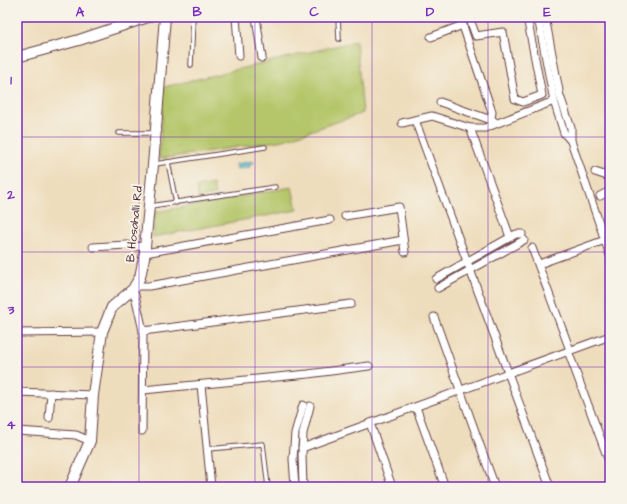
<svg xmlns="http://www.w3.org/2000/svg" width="627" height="504" viewBox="0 0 627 504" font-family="'Architects Daughter',sans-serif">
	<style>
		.green { fill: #b4c669; stroke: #7f724a }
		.water { fill: #56bcd4; stroke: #506e80 }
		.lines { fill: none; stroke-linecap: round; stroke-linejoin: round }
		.lane-casing { stroke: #633c41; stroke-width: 5.5 }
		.street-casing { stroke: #633c41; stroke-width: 9 }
		.secondary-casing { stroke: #633c41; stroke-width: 12 }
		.lane { stroke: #fff; stroke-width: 3.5 }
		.street { stroke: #fff; stroke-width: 7 }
		.secondary { stroke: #fff; stroke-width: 10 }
		.grid { fill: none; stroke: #7b2cbf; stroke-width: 1; stroke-opacity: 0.55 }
		.labels { text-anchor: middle; stroke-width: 4; stroke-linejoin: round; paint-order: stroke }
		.street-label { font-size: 12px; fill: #4a1f2b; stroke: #f7f3e8 }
		.neatline { fill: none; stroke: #7b2cbf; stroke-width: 1.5 }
		.grid-label { font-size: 13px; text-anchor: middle; font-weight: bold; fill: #7b2cbf }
	</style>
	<rect width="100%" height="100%" fill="#f7f3e8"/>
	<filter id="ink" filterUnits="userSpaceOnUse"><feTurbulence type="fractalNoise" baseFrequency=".025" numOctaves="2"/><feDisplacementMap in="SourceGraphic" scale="8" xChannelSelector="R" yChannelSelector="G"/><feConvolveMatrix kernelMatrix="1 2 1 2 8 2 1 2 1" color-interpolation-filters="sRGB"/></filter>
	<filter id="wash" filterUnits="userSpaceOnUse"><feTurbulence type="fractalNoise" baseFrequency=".012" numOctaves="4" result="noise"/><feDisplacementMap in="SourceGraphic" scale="16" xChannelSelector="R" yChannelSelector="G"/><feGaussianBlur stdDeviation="0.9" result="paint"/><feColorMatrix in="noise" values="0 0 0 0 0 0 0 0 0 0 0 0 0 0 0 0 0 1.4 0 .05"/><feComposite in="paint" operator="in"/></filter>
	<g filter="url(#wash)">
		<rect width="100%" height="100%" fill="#eeddbc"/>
		<!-- green -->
		<g class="green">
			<polygon points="356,41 363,113 284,140 159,159 164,87"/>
			<polygon points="213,184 215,195 198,198 197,187"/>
			<polygon points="292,187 297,210 153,237 155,212"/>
		</g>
		<!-- water -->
		<polygon class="water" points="253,161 254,164 249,164 250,167 237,169 236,164"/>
	</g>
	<g filter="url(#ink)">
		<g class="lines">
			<!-- lane casing -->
			<g class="lane-casing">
				<g id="lane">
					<polyline points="338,17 339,39"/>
					<polyline points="191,65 193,17"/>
					<polyline points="119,133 154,133"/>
					<polyline points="168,162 176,203"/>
					<polyline points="155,164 265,147"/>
					<polyline points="151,206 275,187"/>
					<polyline points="208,449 263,444 268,487"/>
				</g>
			</g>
			<!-- street casing -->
			<g class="street-casing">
				<g id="street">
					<polyline points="236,17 239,56"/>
					<polyline points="256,17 262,58"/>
					<polyline points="460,17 492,112 491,119"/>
					<polyline points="469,17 476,36 503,32 515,99 523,102 542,95 527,17"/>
					<polyline points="538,17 554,101 564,133 571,141"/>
					<polyline points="545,17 560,96 571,128 571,141 610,255"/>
					<polyline points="431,37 463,25"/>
					<polyline points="440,102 494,121"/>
					<polyline points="415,120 550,487"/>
					<polyline points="402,123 432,116 470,128 485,128 554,101"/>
					<polyline points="470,128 510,237"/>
					<polyline points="595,172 610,177"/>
					<polyline points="600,196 610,191"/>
					<polyline points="345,216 399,207 405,252"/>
					<polyline points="93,247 126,245 145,247"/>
					<polyline points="532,248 570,350"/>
					<polyline points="145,253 330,220"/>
					<polyline points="539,264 605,240"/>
					<polyline points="436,279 516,234 522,234"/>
					<polyline points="135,286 149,286 403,240"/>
					<polyline points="438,288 524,240"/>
					<polyline points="133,289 135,295 143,331 142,431"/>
					<polyline points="434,317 495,487"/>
					<polyline points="143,331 351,304"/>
					<polyline points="17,333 102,332"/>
					<polyline points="568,351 610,464"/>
					<polyline points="201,385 211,487"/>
					<polyline points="143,390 308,374 369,366"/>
					<polyline points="17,392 93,395"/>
					<polyline points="416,407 445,487"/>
					<polyline points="49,418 51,393"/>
					<polyline points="370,423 392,487"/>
					<polyline points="17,431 76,435 90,441"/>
					<polyline points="302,448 610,336"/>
					<polyline points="295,487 293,459 295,433 303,405"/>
					<polyline points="303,487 302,455 303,433 310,406"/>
				</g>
			</g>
			<!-- secondary casing -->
			<g class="secondary-casing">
				<g id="secondary">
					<polyline points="17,57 79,40 148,17"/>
					<polyline points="70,487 90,441 93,395 102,332 112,307 133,289 140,277 145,253 145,247 153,165 165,17"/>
				</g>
			</g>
			<!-- lane -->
			<use href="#lane" class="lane"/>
			<!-- street -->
			<use href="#street" class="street"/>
			<!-- secondary -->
			<use href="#secondary" class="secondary"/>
		</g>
	</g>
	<!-- grid -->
	<path class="grid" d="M139,17V487M255,17V487M372,17V487M488,17V487M17,137H610M17,252H610M17,367H610"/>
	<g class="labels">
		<!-- street labels -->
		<g class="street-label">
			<text transform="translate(134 224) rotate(-84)" y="4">B Hosahalli Rd</text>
		</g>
	</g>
	<!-- margin -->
	<rect width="627" height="504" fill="none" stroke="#f7f3e8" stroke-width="44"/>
	<rect x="22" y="22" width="583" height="460" class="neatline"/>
	<g class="grid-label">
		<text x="80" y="16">A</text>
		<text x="197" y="16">B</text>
		<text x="314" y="16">C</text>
		<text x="430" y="16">D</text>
		<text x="547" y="16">E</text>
		<text x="11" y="84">1</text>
		<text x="11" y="199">2</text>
		<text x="11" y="314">3</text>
		<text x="11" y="429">4</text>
	</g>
</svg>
